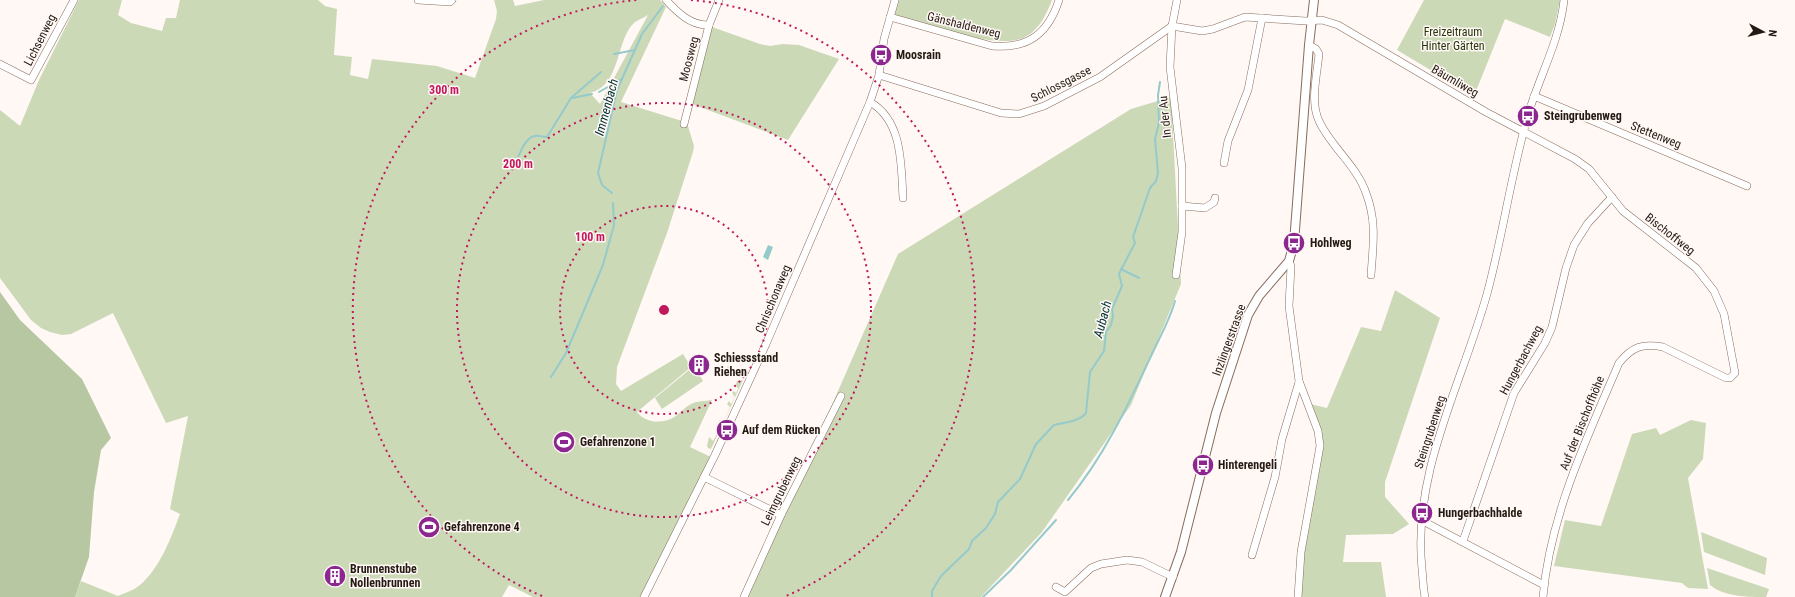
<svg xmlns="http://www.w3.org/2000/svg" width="1795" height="597" viewBox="0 0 1795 597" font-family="'Roboto Condensed',sans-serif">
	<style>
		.green { fill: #cbd9b7; fill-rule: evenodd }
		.forest { fill: #b7c7a1 }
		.water { fill: #95cacb }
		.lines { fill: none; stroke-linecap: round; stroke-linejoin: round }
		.stream { stroke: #95cacb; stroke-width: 2 }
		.minor-casing { stroke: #886c5d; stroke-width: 8 }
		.tertiary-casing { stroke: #886c5d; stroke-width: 10 }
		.minor { stroke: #fff; stroke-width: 7 }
		.tertiary { stroke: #fff; stroke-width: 8 }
		.ring { fill: none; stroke: #c2185b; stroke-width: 2; stroke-dasharray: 2 4 }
		.labels { text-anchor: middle; stroke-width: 3; stroke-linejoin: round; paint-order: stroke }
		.street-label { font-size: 12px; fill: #251a13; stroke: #fff8f5 }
		.park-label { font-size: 12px; fill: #28360b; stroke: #fff8f5 }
		.poi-label { font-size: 12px; font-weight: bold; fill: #251a13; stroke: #fff8f5; text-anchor: start }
		.water-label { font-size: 13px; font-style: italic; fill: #003234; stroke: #fff8f5 }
		.centre { fill: #c2185b; stroke: #fff8f5; stroke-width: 2 }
		.ring-label { font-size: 12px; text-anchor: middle; font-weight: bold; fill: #c2185b; stroke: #fff8f5; stroke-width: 3; stroke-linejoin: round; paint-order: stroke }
	</style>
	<rect width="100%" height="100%" fill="#fff8f5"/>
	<!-- green -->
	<g class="green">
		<path d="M79,0H122L118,15L131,23L162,31L166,18H176L180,0H318L325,6L337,9L334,55L352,57L350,75L368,79L372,59L437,66L475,78L496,19L497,11L494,0H513L515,6L544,0H660L666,7L621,102L682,121L688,126L694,146L693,152L667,233L617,367L616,384L621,391L683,354L691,367L637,412C646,424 664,424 676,416C681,412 685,407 691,404C696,401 706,401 712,400L690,447L713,458L643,597H533L509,585L502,597H75L81,581L118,596C125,593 134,590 140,585C160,568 171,538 180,514L170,509L188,416L166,423L113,313L71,334L62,335L50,332L41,328L31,320L0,278V110L20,126L39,80ZM648,15L600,104L590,93C622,85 615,39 635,22C638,20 645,17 648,15Z"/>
		<path d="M898,0H1052C1046,15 1039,31 1023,38C995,50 923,23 893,15Z"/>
		<polygon points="1424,0 1560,0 1555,24 1550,37 1505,19 1474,96 1397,50"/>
		<polygon points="712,27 760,44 770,46 783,44 799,45 839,59 788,140 692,104"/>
		<polygon points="1171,97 1181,284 1131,405 1042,532 981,597 748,597 898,254 1131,109"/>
		<polygon points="1395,290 1440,318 1385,482 1385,497 1409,524 1393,534 1346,535 1343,562 1381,562 1386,597 1299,597 1300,569 1320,449 1310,404 1327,408 1361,327 1381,331"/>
		<polygon points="694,366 703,381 662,409 655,398"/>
		<polygon points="728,366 743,373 737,375 732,375 734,370 731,373 725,371"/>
		<polygon points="743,380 711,449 708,448 707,446 709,437 713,441 721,427 718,423 720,420 723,423 730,407 727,404 729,401 731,404 735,397 732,393 734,391 736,393 738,389 736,384 737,381"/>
		<polygon points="1691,420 1706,423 1703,459 1688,478 1708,589 1688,588 1682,583 1554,566 1565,520 1601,526 1632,434 1656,428 1660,435"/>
		<polygon points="1701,532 1767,558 1765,575 1704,552"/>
		<path d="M1707,568L1769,589L1766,597C1748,597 1724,597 1710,585Z"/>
	</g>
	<!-- forest -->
	<polygon class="forest" points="0,292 20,320 82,379 111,438 101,450 94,492 89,557 75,597 0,597"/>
	<!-- water -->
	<polygon class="water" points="768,245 773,247 768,260 763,257"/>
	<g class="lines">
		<!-- stream -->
		<g class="stream">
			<polyline points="614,54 635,50"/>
			<polyline points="599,92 622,79"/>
			<polyline points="572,98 592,94"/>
			<path d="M515,164C519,156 524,139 534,136C538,135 543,137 547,137L571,98L601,72"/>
			<polyline points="612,193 602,185 598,173 617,90 642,34 663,6"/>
			<polyline points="1121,269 1139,278"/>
			<polyline points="551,377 566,353 603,265 614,225 613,203"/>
			<path d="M1068,500C1104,457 1128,405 1152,354C1160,337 1170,319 1175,301"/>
			<polyline points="932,597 932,591 941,576 969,549 972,541 986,528 995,514 998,502 1020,479 1036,444 1054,425 1073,421 1082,417 1086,413 1090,372 1104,351 1106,332 1111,325 1113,316 1112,309 1122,286 1119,274 1121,270 1135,243 1133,237 1150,188 1156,181 1158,173 1155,139 1159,123 1158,95 1160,82"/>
			<polyline points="983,597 1011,570 1056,520"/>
		</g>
		<!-- minor casing -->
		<g class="minor-casing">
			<g id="minor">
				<polyline points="418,0 450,2 452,0"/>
				<path d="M666,0C677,12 691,26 709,25"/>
				<path d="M890,17L992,46C1028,49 1048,34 1059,0"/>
				<path d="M1172,26L1202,31L1213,29L1245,17L1306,21L1322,20L1338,25L1486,112L1575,159L1589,169L1623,211L1696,268L1714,291L1724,314L1735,373L1730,378H1726L1663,347C1642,343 1632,347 1619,363C1587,438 1550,515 1543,597"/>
				<path d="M1309,45L1316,49L1319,54C1317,75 1310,102 1319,121C1331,147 1357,166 1366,193C1377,221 1373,246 1371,275"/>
				<polyline points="0,64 31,80 74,0"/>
				<polyline points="879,75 1001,113 1019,114 1044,106 1100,77 1172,26"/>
				<polyline points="1534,96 1747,186"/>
				<path d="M870,102C903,121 901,165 903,198"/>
				<polyline points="684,124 709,25 719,0"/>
				<polyline points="1224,163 1228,141 1248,90 1262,18"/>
				<polyline points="1182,206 1205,208 1214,202 1215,198"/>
				<polyline points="1289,261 1291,266 1289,306 1299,381 1318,431 1320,446 1301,552 1298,597"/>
				<polyline points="1176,275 1182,232 1182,168 1170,67 1172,26 1177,0"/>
				<polyline points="704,477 781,515"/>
				<polyline points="1421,520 1544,585"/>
				<polyline points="1463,541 1514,393 1545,343 1552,327 1566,268 1574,245 1588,223 1612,197"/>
				<polyline points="1252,555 1275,477 1282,439 1299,382"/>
				<polyline points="1056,587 1065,592 1091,568 1101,564 1127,560 1142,562 1173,577"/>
				<polyline points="644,597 715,455 766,344 870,102 879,75 884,39 895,0"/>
				<polyline points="744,597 781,515 841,396"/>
				<path d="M1425,597C1423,588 1423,578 1422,569C1412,472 1462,384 1487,294C1503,235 1511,174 1528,115C1539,77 1560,40 1564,0"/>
			</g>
		</g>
		<!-- tertiary casing -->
		<g class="tertiary-casing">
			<polyline id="tertiary" points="1165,597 1181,552 1216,413 1248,315 1259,296 1289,261 1294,243 1309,45 1314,0"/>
		</g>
		<!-- minor -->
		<use href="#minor" class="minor"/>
		<!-- tertiary -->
		<use href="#tertiary" class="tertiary"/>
	</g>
	<!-- distance rings -->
	<g class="ring">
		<circle cx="664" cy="310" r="104"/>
		<circle cx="664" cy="310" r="207"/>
		<path d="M542 596A311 311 0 0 1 637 0M691 0A311 311 0 0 1 786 596"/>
	</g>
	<!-- icons -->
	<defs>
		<g id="bus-disc" transform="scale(1.15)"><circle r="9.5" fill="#8b278e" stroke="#fff8f5"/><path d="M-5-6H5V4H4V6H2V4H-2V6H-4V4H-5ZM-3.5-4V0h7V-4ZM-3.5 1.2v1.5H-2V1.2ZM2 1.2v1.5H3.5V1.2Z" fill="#fff"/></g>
		<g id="building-disc" transform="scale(1.15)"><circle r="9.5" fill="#8b278e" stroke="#fff8f5"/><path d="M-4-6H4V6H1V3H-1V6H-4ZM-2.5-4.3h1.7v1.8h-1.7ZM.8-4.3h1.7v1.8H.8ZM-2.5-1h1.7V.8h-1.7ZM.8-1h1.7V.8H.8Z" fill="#fff"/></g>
		<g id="stadium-disc" transform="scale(1.15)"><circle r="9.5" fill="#8b278e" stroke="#fff8f5"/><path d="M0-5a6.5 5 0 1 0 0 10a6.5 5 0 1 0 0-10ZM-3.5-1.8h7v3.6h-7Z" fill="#fff"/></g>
	</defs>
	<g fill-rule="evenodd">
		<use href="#bus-disc" x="881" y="55"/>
		<use href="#bus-disc" x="1528" y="116"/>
		<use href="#bus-disc" x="1294" y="243"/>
		<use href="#building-disc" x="699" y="365"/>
		<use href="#bus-disc" x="727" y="430"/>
		<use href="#stadium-disc" x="564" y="442"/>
		<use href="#bus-disc" x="1203" y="465"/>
		<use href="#bus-disc" x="1422" y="513"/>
		<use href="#stadium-disc" x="429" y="527"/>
		<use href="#building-disc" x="335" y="576"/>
	</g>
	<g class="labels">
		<!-- street labels -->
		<g class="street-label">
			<text transform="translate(964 25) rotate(14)" y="4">Gänshaldenweg</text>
			<text transform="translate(40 40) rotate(-63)" y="4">Lichsenweg</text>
			<text transform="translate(689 59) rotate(-75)" y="4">Moosweg</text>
			<text transform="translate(1455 81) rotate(30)" y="4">Bäumliweg</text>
			<text transform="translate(1061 84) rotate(-27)" y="4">Schlossgasse</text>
			<text transform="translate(1165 117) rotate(-96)" y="4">In der Au</text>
			<text transform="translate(1656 135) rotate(22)" y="4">Stettenweg</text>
			<text transform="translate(1670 234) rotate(38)" y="4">Bischoffweg</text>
			<text transform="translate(773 299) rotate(-67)" y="4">Chrischonaweg</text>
			<text transform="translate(1229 340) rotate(-70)" y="4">Inzlingerstrasse</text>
			<text transform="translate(1521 360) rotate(-62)" y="4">Hungerbachweg</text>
			<text transform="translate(1582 423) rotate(-68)" y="4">Auf der Bischoffhöhe</text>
			<text transform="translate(1430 432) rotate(-72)" y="4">Steingrubenweg</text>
			<text transform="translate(781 491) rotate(-64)" y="4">Leimgrubenweg</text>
		</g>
		<!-- park labels -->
		<g class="park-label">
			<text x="1453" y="36">Freizeitraum<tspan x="1453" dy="14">Hinter Gärten</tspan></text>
		</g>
		<!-- poi labels -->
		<g class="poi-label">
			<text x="896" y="59">Moosrain</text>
			<text x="1544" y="120">Steingrubenweg</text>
			<text x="1310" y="247">Hohlweg</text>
			<text x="714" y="362">Schiessstand<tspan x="714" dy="14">Riehen</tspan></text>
			<text x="742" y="434">Auf dem Rücken</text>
			<text x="580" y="446">Gefahrenzone 1</text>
			<text x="1218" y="469">Hinterengeli</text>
			<text x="1438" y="517">Hungerbachhalde</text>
			<text x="444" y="531">Gefahrenzone 4</text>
			<text x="350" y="573">Brunnenstube<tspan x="350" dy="14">Nollenbrunnen</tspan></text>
		</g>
		<!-- water labels -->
		<g class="water-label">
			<text transform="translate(606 107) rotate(-75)" y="5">Immenbach</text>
			<text transform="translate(1102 319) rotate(-75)" y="5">Aubach</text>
		</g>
	</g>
	<circle cx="664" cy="310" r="6" class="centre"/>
	<g class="ring-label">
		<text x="444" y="94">300 m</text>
		<text x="518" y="168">200 m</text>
		<text x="590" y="241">100 m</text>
	</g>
	<!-- north arrow -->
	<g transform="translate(1763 32) rotate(97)" stroke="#fff8f5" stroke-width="3" paint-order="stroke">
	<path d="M0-3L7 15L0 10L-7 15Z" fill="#251a13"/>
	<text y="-6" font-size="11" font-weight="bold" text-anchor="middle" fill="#251a13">N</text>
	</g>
</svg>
